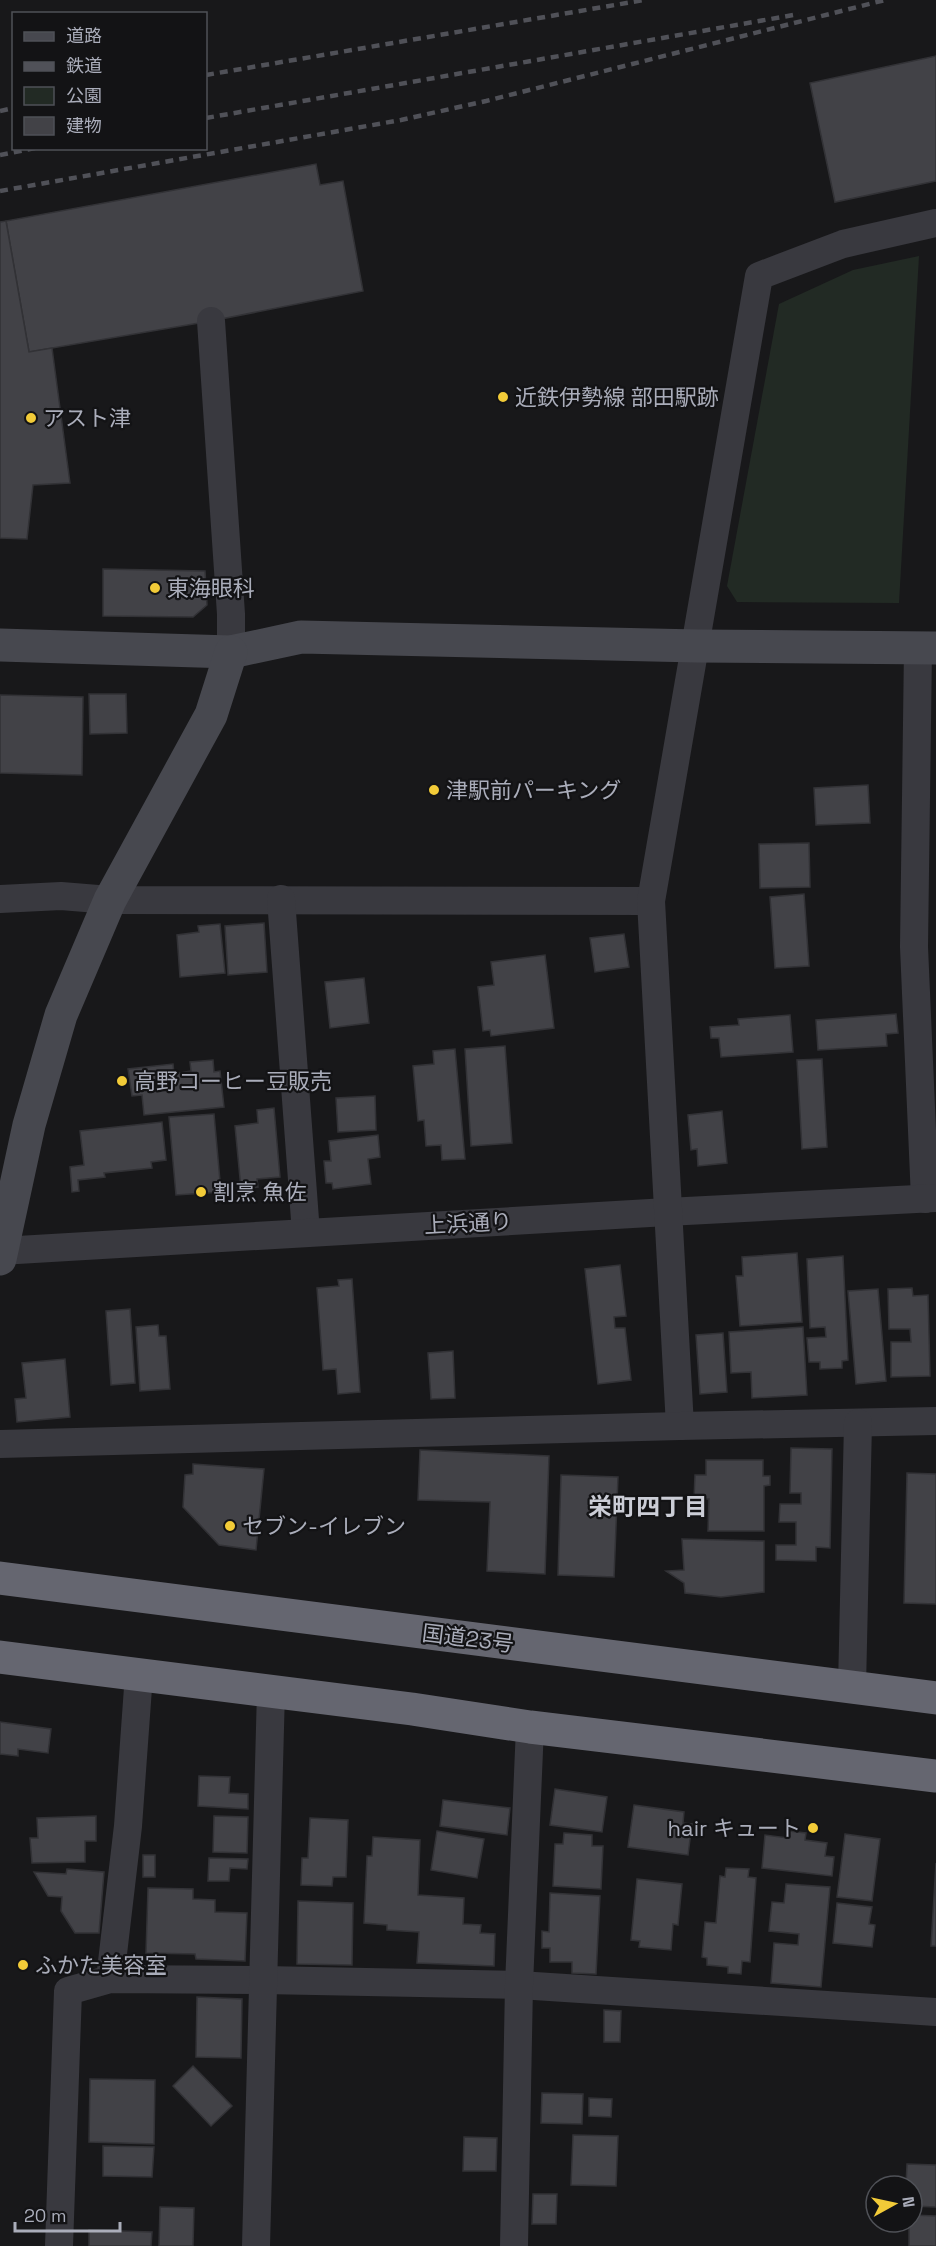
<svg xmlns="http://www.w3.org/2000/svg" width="936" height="2246" viewBox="0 0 936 2246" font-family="'Space Grotesk','Noto Sans JP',sans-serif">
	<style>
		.green { fill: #222a24 }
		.building { fill: #424247; stroke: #323236; stroke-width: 1.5 }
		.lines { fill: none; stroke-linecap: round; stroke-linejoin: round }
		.street { stroke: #39393f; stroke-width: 28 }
		.secondary { stroke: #47484f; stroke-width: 33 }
		.highway { stroke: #656670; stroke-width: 33 }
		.rail { stroke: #505158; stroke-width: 4.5; stroke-dasharray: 8 6; stroke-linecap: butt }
		.poi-dot { fill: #f2cb38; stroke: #131315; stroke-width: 2 }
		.labels { text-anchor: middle; stroke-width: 4.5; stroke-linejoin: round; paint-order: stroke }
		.poi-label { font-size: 22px; fill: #aaadba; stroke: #131315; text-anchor: start }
		.street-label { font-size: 22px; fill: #aaadba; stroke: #131315 }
		.neighbourhood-label { font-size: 24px; font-weight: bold; fill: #cbcdd6; stroke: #131315 }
	</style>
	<rect width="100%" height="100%" fill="#18181a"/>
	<!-- green -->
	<polygon class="green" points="919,256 899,603 737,602 727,586 779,304 853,270"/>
	<!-- building -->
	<g class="building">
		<polygon points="936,56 936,181 835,202 810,83"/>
		<polygon points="316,164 320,185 343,181 363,291 211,321 29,352 6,221"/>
		<polygon points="6,221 29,352 52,348 70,483 33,485 27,539 0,538 0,222"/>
		<polygon points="103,569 205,571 207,605 193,617 103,616"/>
		<polygon points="89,694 126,694 127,733 90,734"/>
		<polygon points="0,695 83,697 82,775 0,773"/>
		<polygon points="868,785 870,823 816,825 814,788"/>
		<polygon points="809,843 810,887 760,888 759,844"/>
		<polygon points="804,894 809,966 775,968 770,897"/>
		<polygon points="264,923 267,972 228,975 225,926"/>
		<polygon points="220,924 225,973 180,977 177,935 199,932 198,926"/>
		<polygon points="624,934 629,967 595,972 590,938"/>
		<polygon points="545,955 554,1028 491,1036 490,1030 483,1031 478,987 494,985 491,962"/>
		<polygon points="364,978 369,1023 330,1028 325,982"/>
		<polygon points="896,1014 898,1033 886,1034 887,1046 818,1050 816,1020"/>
		<polygon points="790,1015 793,1052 721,1057 719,1038 711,1038 710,1027 739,1025 738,1019"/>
		<polygon points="505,1046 512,1143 471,1146 465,1049"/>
		<polygon points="455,1049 465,1159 442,1160 441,1145 426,1146 424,1120 418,1121 413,1066 434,1064 433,1051"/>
		<polygon points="822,1059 827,1147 802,1149 797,1060"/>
		<polygon points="213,1060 214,1072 220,1071 224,1107 144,1115 142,1095 132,1096 128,1069 173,1064 174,1074 191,1071 190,1062"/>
		<polygon points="375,1096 376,1130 338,1132 336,1098"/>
		<polygon points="274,1108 280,1177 257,1179 258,1187 241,1189 235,1126 258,1123 257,1110"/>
		<polygon points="722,1111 727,1163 698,1166 697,1149 691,1150 688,1115"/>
		<polygon points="214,1114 221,1192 176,1195 169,1117"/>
		<polygon points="162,1122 166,1160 151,1162 152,1168 104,1173 105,1177 78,1180 79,1191 72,1192 70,1167 84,1165 80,1131"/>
		<polygon points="378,1135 380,1157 368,1159 371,1184 333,1189 332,1183 326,1183 324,1161 331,1161 329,1141"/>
		<polygon points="797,1253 802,1322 740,1326 736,1276 743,1276 742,1257"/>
		<polygon points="843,1256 848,1360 842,1361 842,1368 820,1369 820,1362 809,1362 807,1338 826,1337 825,1327 810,1328 807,1259"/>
		<polygon points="620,1265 626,1316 614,1317 615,1328 625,1328 631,1380 598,1384 585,1269"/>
		<polygon points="352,1279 360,1392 338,1394 336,1369 323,1370 317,1288 339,1286 338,1280"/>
		<polygon points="912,1288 913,1296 928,1295 930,1376 891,1377 891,1342 911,1342 910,1329 889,1329 888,1289"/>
		<polygon points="878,1289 886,1381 856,1384 848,1291"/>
		<polygon points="130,1309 135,1383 111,1385 106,1311"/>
		<polygon points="158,1325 159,1336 166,1336 170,1389 140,1391 136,1327"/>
		<polygon points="803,1327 807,1395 752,1398 751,1372 731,1373 729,1332"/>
		<polygon points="723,1333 727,1392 700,1394 696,1335"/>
		<polygon points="453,1351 455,1398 431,1399 428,1353"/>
		<polygon points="65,1359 70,1417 17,1422 15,1399 26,1398 22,1363"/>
		<polygon points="791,1448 832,1449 830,1548 816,1547 816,1561 776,1560 776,1545 796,1545 796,1522 779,1522 780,1504 801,1504 801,1493 790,1493"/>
		<polygon points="420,1450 549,1456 545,1574 487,1571 490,1502 418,1500"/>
		<polygon points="706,1460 763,1460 763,1476 770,1476 770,1485 764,1486 764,1531 708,1531 709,1499 694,1499 695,1475 706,1475"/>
		<polygon points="193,1464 264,1469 256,1550 219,1545 183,1507 185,1475 193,1474"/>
		<polygon points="907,1473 936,1474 936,1604 904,1603"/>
		<polygon points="561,1475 618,1477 614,1577 558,1575"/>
		<polygon points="682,1539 764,1541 764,1592 721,1597 685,1593 684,1583 666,1571 684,1570"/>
		<polygon points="0,1722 51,1729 48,1753 18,1749 18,1756 0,1754"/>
		<polygon points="199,1776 230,1777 229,1793 248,1794 248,1809 198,1806"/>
		<polygon points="555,1789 607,1797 602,1832 550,1825"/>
		<polygon points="443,1800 510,1808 507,1835 440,1826"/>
		<polygon points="634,1805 684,1812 683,1823 692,1824 688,1855 628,1847"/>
		<polygon points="96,1816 96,1841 85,1841 85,1862 32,1863 30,1838 38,1838 37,1818"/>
		<polygon points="214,1816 248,1817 247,1853 213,1852"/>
		<polygon points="310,1818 348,1820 346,1877 333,1877 332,1886 301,1885 302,1858 308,1858"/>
		<polygon points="437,1831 484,1839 477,1878 431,1870"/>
		<polygon points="789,1831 806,1833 805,1840 827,1843 825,1856 834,1857 832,1876 762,1868 765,1835 788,1838"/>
		<polygon points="564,1833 592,1835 592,1846 603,1846 601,1889 553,1886 555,1844 563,1844"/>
		<polygon points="845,1834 880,1839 872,1901 837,1897"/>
		<polygon points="373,1837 420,1840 418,1895 464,1898 463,1924 481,1925 480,1933 495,1934 494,1966 417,1963 419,1932 387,1930 387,1925 364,1923 367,1856 372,1856"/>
		<rect x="143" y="1855" width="12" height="22"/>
		<polygon points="209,1858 248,1859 247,1869 230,1868 229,1881 208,1881"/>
		<polygon points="936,1863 936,1946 931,1946"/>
		<polygon points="726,1868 749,1869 748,1877 756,1878 750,1962 742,1961 741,1974 728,1973 728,1967 707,1965 707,1958 702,1957 705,1922 716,1923 720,1876 725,1877"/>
		<polygon points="67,1869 104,1872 99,1933 75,1933 61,1911 62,1897 48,1896 34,1872 66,1874"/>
		<polygon points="637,1879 682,1884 678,1925 673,1924 671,1950 639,1947 640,1941 631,1940"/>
		<polygon points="786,1884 830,1887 821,1987 771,1983 774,1943 798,1945 799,1934 769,1931 772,1902 784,1903"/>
		<polygon points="148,1888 193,1889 193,1899 215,1900 215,1912 247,1913 245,1961 196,1959 195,1954 146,1953"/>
		<polygon points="550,1893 600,1896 596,1974 572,1973 572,1962 550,1962 550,1948 542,1948 542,1931 549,1932"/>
		<polygon points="298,1901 353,1903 352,1965 297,1964"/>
		<polygon points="837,1903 872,1907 869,1924 875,1925 872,1947 833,1943"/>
		<polygon points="197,1997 242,1999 241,2058 196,2057"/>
		<polygon points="604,2010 621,2011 620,2042 604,2042"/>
		<polygon points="193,2066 232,2106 211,2126 173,2086"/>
		<polygon points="90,2079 155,2080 154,2144 89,2142"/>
		<polygon points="542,2093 583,2094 582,2124 541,2123"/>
		<polygon points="589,2098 612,2099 611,2117 589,2116"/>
		<polygon points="573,2135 618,2136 616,2186 571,2185"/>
		<polygon points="464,2137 497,2138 496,2171 463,2171"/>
		<polygon points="103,2146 154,2147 152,2177 103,2176"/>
		<polygon points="907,2164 936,2165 936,2207 912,2206 912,2186 906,2186"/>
		<polygon points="533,2194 557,2194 556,2224 532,2224"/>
		<polygon points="160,2207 194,2208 193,2246 159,2246"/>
		<polygon points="912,2215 936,2216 936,2246 909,2246 909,2222 912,2222"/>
		<polygon points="89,2230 152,2232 151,2246 89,2246"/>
	</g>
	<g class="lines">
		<!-- street -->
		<g class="street">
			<polyline points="211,321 231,614 231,652"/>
			<polyline points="918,648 914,947 925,1199"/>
			<polyline points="0,899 61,896 110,900 651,901"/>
			<polyline points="281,899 306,1233"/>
			<polyline points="0,1251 667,1212 936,1198"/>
			<polyline points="680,1426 651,901 759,276 843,244 936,223"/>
			<polyline points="0,1444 680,1426 936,1421"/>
			<polyline points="852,1687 858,1423"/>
			<polyline points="110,1979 128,1826 139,1674"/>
			<polyline points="59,2246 68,1991 110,1979 263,1980 519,1985 936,2012"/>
			<polyline points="256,2246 271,1691"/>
			<polyline points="514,2246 519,1985 530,1727"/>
		</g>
		<!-- secondary -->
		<g class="secondary">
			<polyline points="0,645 231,652 301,637 697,646 936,648"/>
			<polyline points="0,1259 29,1125 61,1015 110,900 211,715 231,652"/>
		</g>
		<!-- highway -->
		<g class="highway">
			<polyline points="0,1578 936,1698"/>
			<polyline points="0,1657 412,1709 530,1727 936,1776"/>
		</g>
		<!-- rail -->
		<g class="rail">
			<polyline points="206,75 644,0"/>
			<polyline points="0,111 14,108"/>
			<polyline points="206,118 799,14"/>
			<polyline points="0,155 35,148"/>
			<polyline points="0,191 401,120 486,101 885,0"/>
		</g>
	</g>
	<!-- markers -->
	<g class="poi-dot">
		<circle cx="503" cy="397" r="6"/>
		<circle cx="31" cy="418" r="6"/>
		<circle cx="155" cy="588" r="6"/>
		<circle cx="434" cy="790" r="6"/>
		<circle cx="122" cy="1081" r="6"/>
		<circle cx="201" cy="1192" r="6"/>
		<circle cx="230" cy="1526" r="6"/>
		<circle cx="813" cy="1828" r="6"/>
		<circle cx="23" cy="1965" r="6"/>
	</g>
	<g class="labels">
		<!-- poi labels -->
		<g class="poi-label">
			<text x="515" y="405">近鉄伊勢線 部田駅跡</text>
			<text x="43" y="426">アスト津</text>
			<text x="167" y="596">東海眼科</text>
			<text x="446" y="798">津駅前パーキング</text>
			<text x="134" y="1089">高野コーヒー豆販売</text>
			<text x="213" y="1200">割烹 魚佐</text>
			<text x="242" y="1534">セブン-イレブン</text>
			<text x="801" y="1836" text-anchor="end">hair キュート</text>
			<text x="35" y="1973">ふかた美容室</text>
		</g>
		<!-- street labels -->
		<g class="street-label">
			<text transform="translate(468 1223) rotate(-3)" y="8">上浜通り</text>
			<text transform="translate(468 1638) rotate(7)" y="8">国道23号</text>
		</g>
		<!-- neighbourhood labels -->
		<g class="neighbourhood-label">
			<text x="648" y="1515">栄町四丁目</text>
		</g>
	</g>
	<!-- legend -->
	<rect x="12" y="12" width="195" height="138" fill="#131315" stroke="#4f5157" stroke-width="1.5"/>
	<rect x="24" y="32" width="30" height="9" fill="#47484f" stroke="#4f5157" stroke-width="1.5"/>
	<text x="66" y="42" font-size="18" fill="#aaadba">道路</text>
	<rect x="24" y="62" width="30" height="9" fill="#505158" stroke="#4f5157" stroke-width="1.5"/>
	<text x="66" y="72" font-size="18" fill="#aaadba">鉄道</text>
	<rect x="24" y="87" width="30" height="18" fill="#222a24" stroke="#4f5157" stroke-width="1.5"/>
	<text x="66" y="102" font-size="18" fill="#aaadba">公園</text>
	<rect x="24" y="117" width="30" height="18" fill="#424247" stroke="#4f5157" stroke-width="1.5"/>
	<text x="66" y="132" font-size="18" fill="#aaadba">建物</text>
	<!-- north arrow -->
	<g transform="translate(894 2204) rotate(82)"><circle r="28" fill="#131315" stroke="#4f5157" stroke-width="1.5"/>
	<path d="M0-4.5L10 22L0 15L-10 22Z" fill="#f2cb38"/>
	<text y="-9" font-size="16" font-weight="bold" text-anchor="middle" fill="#aaadba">N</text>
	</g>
	<!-- scale -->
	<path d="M15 2222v9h105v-9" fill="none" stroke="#aaadba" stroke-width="3"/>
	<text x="24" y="2222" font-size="18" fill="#aaadba" stroke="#131315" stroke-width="4.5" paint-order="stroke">20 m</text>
</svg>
